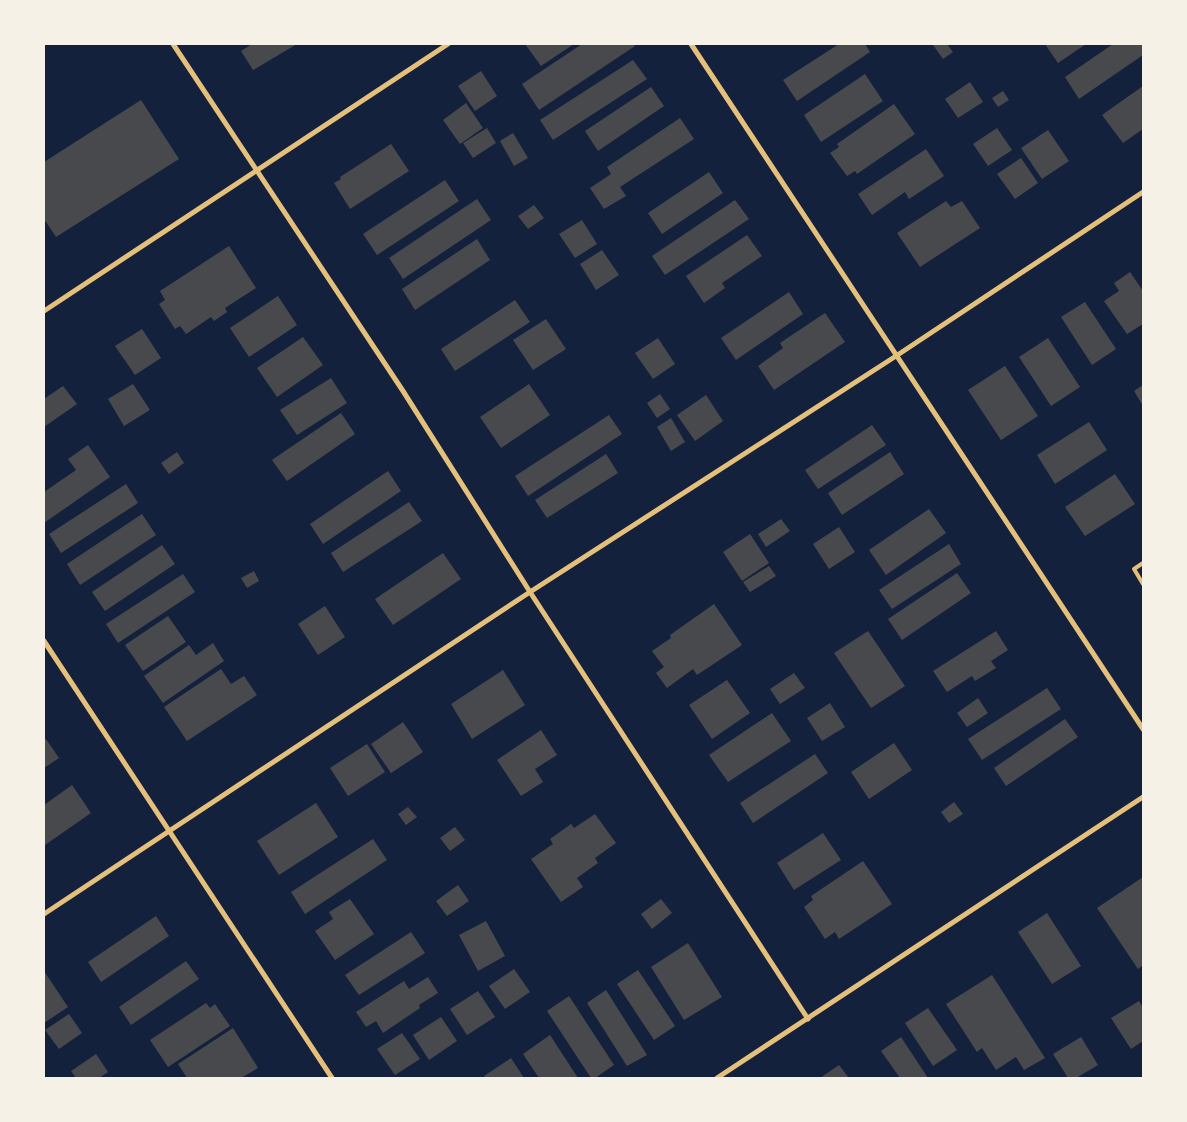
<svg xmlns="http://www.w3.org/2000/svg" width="1187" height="1122" viewBox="0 0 1187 1122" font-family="'Source Serif 4',serif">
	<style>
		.building { fill: #48494c }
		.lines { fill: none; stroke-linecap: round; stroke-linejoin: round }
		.service { stroke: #e5c07b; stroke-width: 4 }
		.minor { stroke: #e5c07b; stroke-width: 5 }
	</style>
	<rect width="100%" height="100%" fill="#14213d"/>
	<!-- building -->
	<g class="building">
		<polygon points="252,44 297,44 253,70 241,51"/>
		<polygon points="525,44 574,44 541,66"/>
		<polygon points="582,44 633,44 635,46 539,110 522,84"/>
		<polygon points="839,44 865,44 870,52 797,101 783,80"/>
		<polygon points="935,44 947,44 953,52 943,59 933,45"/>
		<polygon points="1045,44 1086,44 1058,63"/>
		<polygon points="1113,44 1143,44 1143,55 1079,99 1065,77"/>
		<polygon points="633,60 647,79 553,140 540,120"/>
		<polygon points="481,71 497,96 475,111 458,86"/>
		<polygon points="865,74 883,101 821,142 804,115"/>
		<polygon points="970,82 983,102 958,118 945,99"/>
		<polygon points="1143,86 1143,129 1123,143 1102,115"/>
		<polygon points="651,87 664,106 598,151 585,131"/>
		<polygon points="1003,91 1009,100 998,107 992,98"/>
		<polygon points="141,100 179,159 56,237 44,219 44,162"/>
		<polygon points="466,103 483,128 460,144 443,120"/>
		<polygon points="894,104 915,134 857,174 855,171 847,176 830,153 839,147 837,144"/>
		<polygon points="680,118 694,139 620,187 626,196 604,209 590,188 611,174 607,167"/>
		<polygon points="487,128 496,143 473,158 463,143"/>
		<polygon points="997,128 1012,150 988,166 973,144"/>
		<polygon points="1048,130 1069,161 1042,179 1021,148"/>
		<polygon points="513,133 528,158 514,166 500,141"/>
		<polygon points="391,144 409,171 350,209 334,183 341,179 340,177"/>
		<polygon points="926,149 944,176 909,199 905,192 872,215 858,194"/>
		<polygon points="1021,158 1038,183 1015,199 997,174"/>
		<polygon points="709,172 723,193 662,234 648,213"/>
		<polygon points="445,180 459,201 377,255 363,234"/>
		<polygon points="477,199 491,220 403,279 389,258"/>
		<polygon points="735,200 749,219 665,275 652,256"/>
		<polygon points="946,201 951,207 962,201 980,228 920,267 897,233"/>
		<polygon points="534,205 544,218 528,229 518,216"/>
		<polygon points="582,220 597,244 575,258 559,234"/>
		<polygon points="747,235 762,256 722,283 725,288 704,303 686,276"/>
		<polygon points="477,239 490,260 415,310 402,289"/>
		<polygon points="229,246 256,288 225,308 227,312 214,321 211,317 186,334 180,326 175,329 159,304 165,300 160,291"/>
		<polygon points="602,250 619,275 596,290 580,264"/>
		<polygon points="1130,272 1143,291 1143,324 1127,334 1104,301 1119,291 1114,283"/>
		<polygon points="789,292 803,314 736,360 721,338"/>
		<polygon points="278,296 297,325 249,357 230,328"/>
		<polygon points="515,300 530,322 455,371 441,349"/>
		<polygon points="1085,302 1116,349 1092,365 1061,317"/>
		<polygon points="825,313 845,342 774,390 758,366 783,348 780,343"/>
		<polygon points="546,319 566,349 533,370 513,340"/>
		<polygon points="142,329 161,358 135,375 115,346"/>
		<polygon points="303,337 323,365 277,397 257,368"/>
		<polygon points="658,338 675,364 653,379 635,353"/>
		<polygon points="1048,338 1080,387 1051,406 1019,357"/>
		<polygon points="1005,366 1038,416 1001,440 968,390"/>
		<polygon points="331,378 347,403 297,435 280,410"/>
		<polygon points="133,384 150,410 124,426 108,399"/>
		<polygon points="529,384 550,415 501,448 480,417"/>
		<polygon points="1143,385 1143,406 1134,391"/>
		<polygon points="63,386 77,404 44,427 44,399"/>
		<polygon points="660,394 670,409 657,418 647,403"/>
		<polygon points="706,395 723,421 695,441 677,415"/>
		<polygon points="341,413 355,434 287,481 272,460"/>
		<polygon points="609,415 622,434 528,496 515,476"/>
		<polygon points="671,418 685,442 671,451 657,427"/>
		<polygon points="1089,422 1107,450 1055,484 1037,455"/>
		<polygon points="872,425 886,445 818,489 805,470"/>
		<polygon points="88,445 110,477 44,523 44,492 76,470 68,459"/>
		<polygon points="177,452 184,463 169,474 161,463"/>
		<polygon points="890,452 904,474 842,515 828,493"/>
		<polygon points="606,454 618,473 547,518 535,500"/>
		<polygon points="388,471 401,491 323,544 310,524"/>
		<polygon points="1115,474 1135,504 1085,536 1065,507"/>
		<polygon points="126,484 138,503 61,553 49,534"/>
		<polygon points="409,502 422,521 343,572 331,553"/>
		<polygon points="929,509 946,533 886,575 869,550"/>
		<polygon points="142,514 156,535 80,585 67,564"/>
		<polygon points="781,519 790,531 766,547 758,534"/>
		<polygon points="839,527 855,552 829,569 813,544"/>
		<polygon points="750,534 769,563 742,581 723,552"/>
		<polygon points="949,544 961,564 892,609 879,590"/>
		<polygon points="162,545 175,564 105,611 92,592"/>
		<polygon points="443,553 461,579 393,625 375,599"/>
		<polygon points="769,566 776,576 750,592 743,582"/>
		<polygon points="254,571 259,581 247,588 241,578"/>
		<polygon points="957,573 971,593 902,640 888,619"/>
		<polygon points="183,574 195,592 118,643 106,624"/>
		<polygon points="714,604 742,645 697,675 693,669 667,688 656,673 664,667 652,651 671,638 670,635"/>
		<polygon points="325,606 345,637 318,655 298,624"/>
		<polygon points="168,616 186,642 143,671 125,645"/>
		<polygon points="868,631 905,686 871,708 834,653"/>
		<polygon points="996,631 1008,650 991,661 996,668 975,681 972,676 947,692 933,671"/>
		<polygon points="213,643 224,661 163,703 144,676 189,645 196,655"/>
		<polygon points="221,669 231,684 244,676 257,695 187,741 164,707"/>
		<polygon points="503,670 525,705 472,739 451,704"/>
		<polygon points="794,673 805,688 780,704 770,689"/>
		<polygon points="727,680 750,713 712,739 689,705"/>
		<polygon points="1047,688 1061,709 982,760 968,739"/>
		<polygon points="978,698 988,713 967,727 957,713"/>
		<polygon points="830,703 845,727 822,741 807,718"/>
		<polygon points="772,713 791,741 728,782 709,755"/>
		<polygon points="1065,719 1078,737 1006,786 994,768"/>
		<polygon points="403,722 423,752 391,773 371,744"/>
		<polygon points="541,730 557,755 535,769 543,782 521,796 497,760"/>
		<polygon points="46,739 59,758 44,768 44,740"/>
		<polygon points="894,743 912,770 869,799 851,772"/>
		<polygon points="367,744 385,772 348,796 330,768"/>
		<polygon points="815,754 828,773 753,823 740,803"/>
		<polygon points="72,785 91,813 45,845 44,843 44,805"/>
		<polygon points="954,802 963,814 949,823 941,812"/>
		<polygon points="316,803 338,837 279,875 257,841"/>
		<polygon points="408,807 417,817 406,825 398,814"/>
		<polygon points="595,814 616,843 595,858 598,863 577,878 583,887 561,902 531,859 553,844 550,839 571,824 574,828"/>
		<polygon points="455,827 465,840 450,851 440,838"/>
		<polygon points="823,833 841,860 794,890 777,863"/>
		<polygon points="373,839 387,860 305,914 291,892"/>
		<polygon points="863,861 892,904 839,939 835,932 825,939 804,907 813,900 811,896"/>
		<polygon points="1143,877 1143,965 1138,969 1097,908"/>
		<polygon points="458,885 469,901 447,916 436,901"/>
		<polygon points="350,899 374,934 335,960 315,931 333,919 329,912"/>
		<polygon points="661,899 672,913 652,929 641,914"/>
		<polygon points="1047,913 1081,966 1052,984 1018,932"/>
		<polygon points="156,916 169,936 101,982 88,962"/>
		<polygon points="486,921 505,956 478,971 459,935"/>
		<polygon points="411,932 425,953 359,995 345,975"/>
		<polygon points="688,943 722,997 684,1020 651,967"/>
		<polygon points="186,961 199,979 131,1025 119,1007"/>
		<polygon points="514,969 530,992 505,1009 489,986"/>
		<polygon points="638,970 675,1026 654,1040 617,984"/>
		<polygon points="44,971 68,1007 44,1023"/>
		<polygon points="992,975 1045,1058 1024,1070 1016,1057 996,1070 982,1048 977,1052 946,1004"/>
		<polygon points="428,977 438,993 419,1005 420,1008 383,1033 376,1021 366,1027 356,1012 404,981 409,989"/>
		<polygon points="606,990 647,1055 627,1066 587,1003"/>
		<polygon points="478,991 495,1017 467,1035 450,1009"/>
		<polygon points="569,996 614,1065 595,1078 591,1078 547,1011"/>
		<polygon points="1139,1001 1143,1008 1143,1041 1131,1049 1111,1018"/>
		<polygon points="206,1003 210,1008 215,1004 230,1026 168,1067 150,1040"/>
		<polygon points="928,1008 957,1050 933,1066 905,1023"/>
		<polygon points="69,1014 82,1033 59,1049 45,1030"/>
		<polygon points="441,1017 457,1041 429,1060 413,1035"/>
		<polygon points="233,1028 258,1068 241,1078 187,1078 178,1064"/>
		<polygon points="402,1033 420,1059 395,1075 377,1049"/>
		<polygon points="550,1035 578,1078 539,1078 523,1054"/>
		<polygon points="901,1037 928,1078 900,1078 881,1051"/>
		<polygon points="1081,1037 1098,1065 1076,1078 1068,1078 1053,1054"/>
		<polygon points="96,1054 108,1072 99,1078 76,1078 71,1071"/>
		<polygon points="511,1058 524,1078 486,1078 484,1076"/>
		<polygon points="839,1065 849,1078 820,1078"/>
	</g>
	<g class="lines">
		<!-- service -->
		<polyline class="service" points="1143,563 1134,569 1143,584"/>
		<!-- minor -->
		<g class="minor">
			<polyline points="173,44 403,391 530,592 808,1019"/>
			<polyline points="691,44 1143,729"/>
			<polyline points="44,311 448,44"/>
			<polyline points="44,641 332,1078"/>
			<polyline points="44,914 530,592 896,356 1143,192"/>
			<polyline points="717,1078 1143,797"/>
		</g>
	</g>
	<!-- border -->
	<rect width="1187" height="1122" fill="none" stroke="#f6f1e7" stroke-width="90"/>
</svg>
